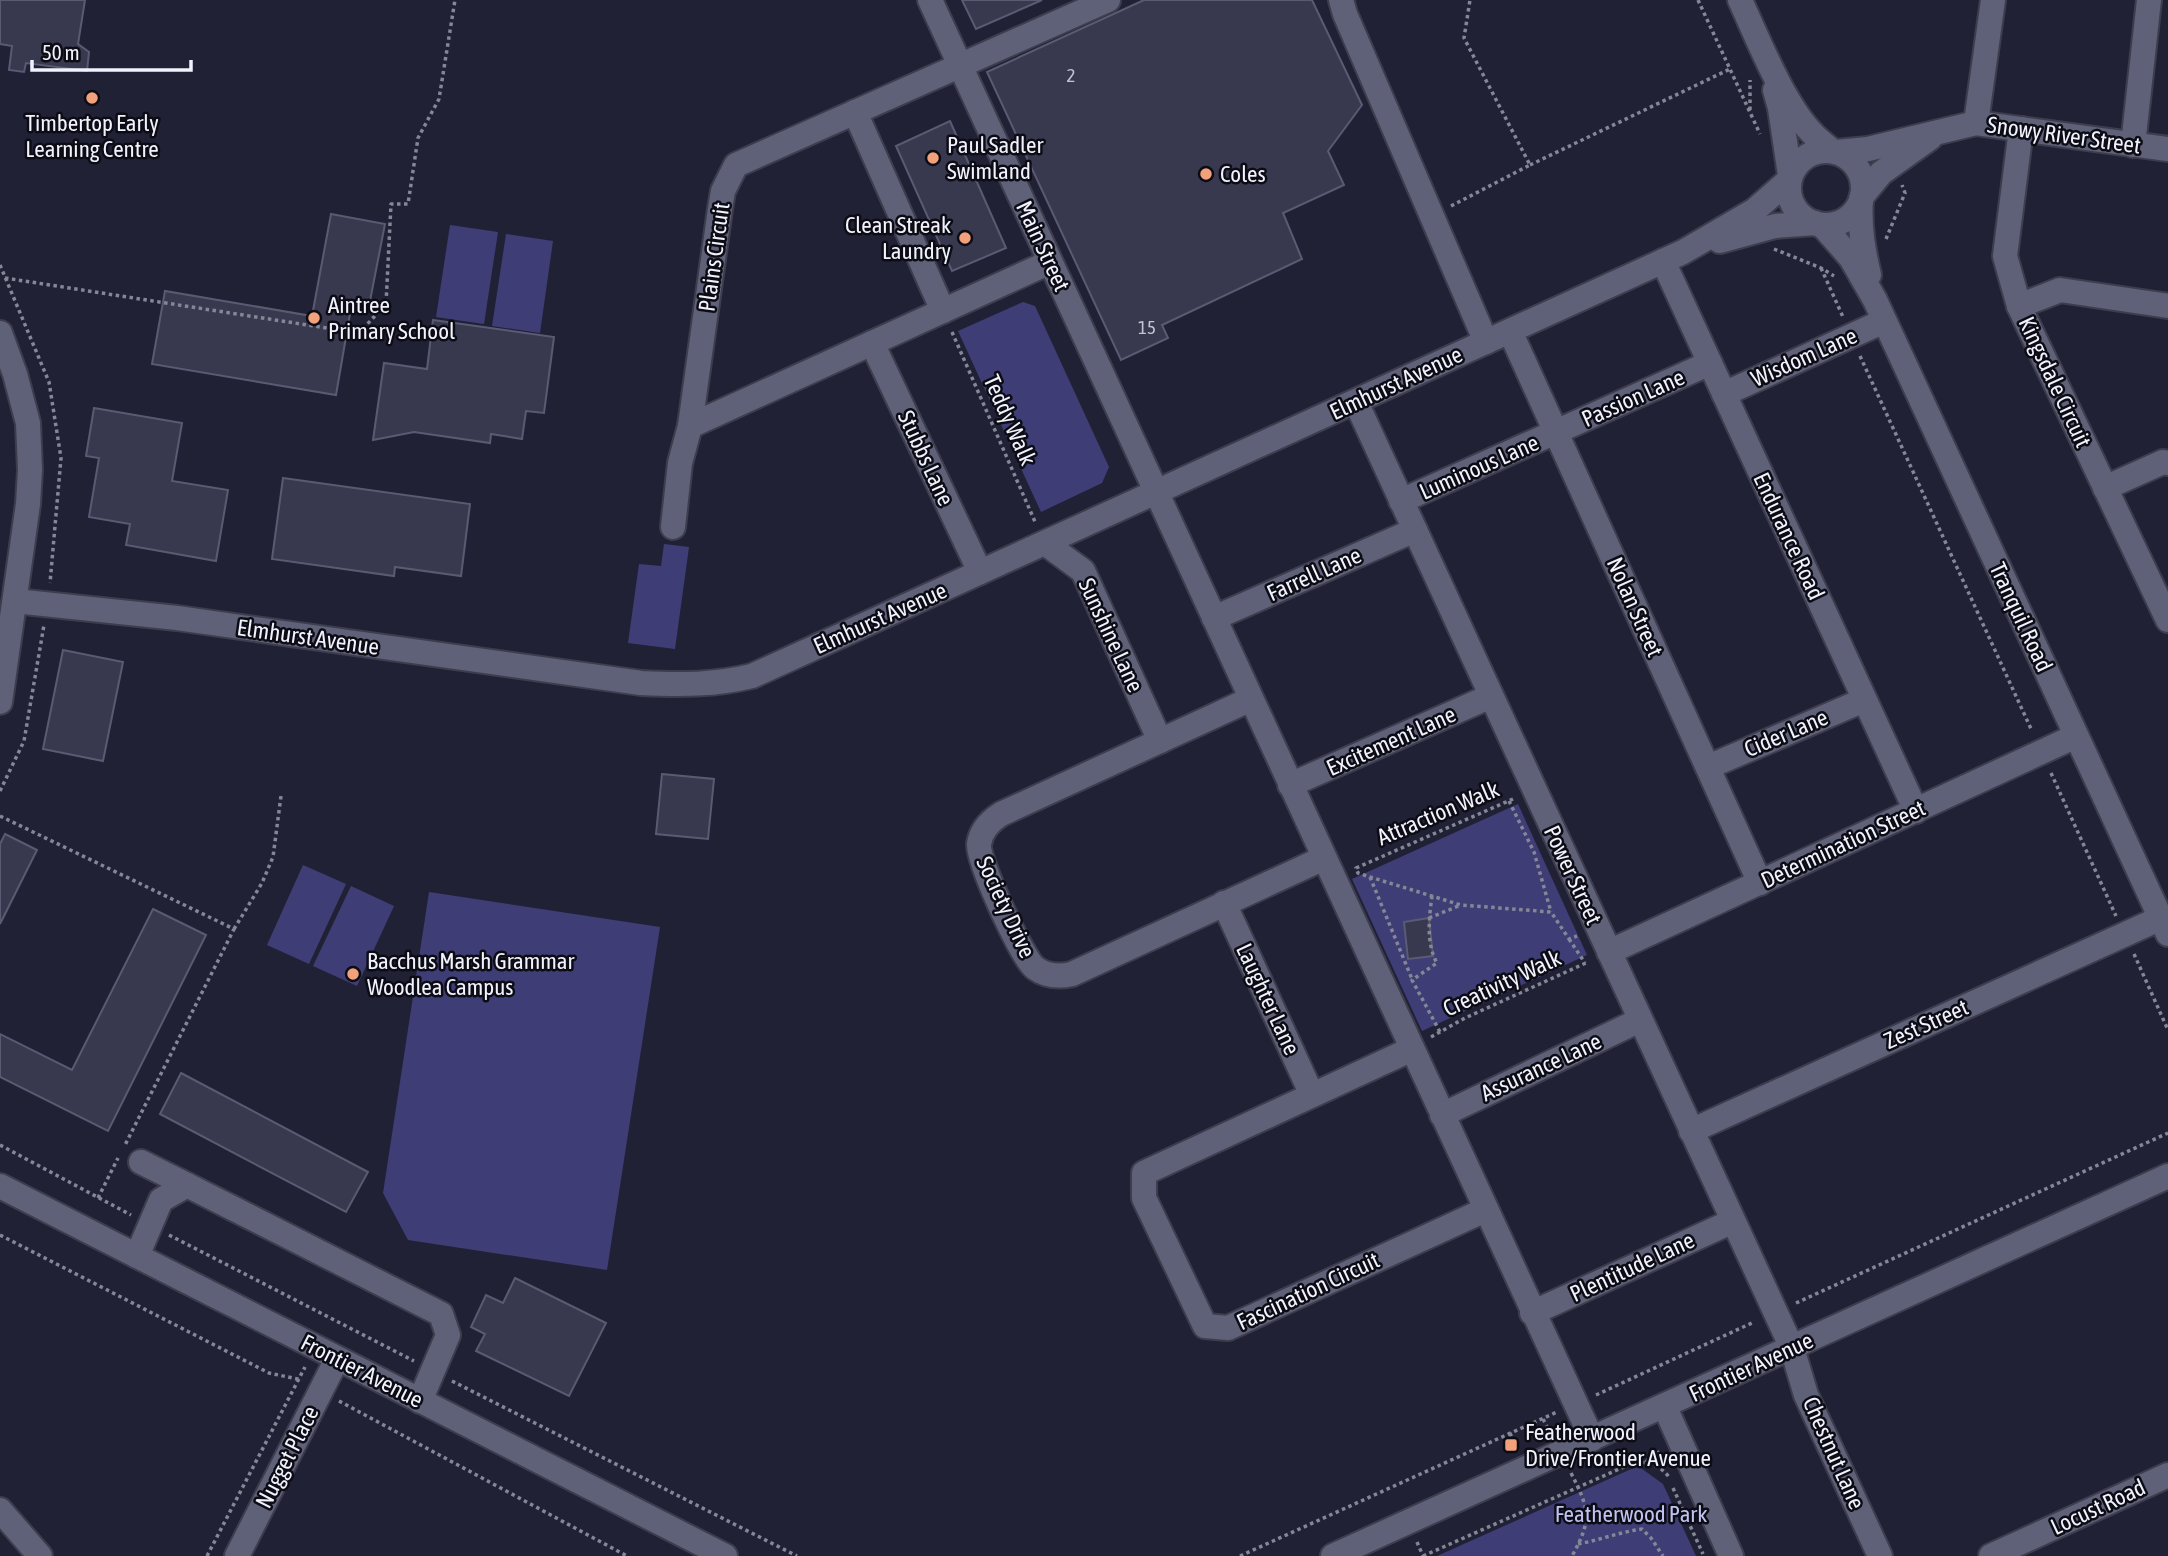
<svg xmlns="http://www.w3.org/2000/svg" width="2168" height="1556" viewBox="0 0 2168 1556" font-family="'Asap Condensed',sans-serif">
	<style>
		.green { fill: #3f3d76 }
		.building { fill: #38384f; stroke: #5a5b73; stroke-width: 2 }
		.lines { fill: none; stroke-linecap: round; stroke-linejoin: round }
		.minor-casing { stroke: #3e3d4e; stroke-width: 28 }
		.path { stroke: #858696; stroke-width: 3.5; stroke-dasharray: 3.5 3.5; stroke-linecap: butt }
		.minor { stroke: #5f6179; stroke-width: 24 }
		.poi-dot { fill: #f1a17b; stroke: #0c0c15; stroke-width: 2.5 }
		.labels { text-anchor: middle; stroke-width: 5; stroke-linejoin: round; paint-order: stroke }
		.number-label { font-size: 19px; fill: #c3c4d2 }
		.poi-label { font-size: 23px; fill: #f1f2fd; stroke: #0c0c15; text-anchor: start }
		.street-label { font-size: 23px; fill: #f1f2fd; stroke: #0c0c15 }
		.park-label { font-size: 23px; fill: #c0c2f0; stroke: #0c0c15 }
	</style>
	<rect width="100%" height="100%" fill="#212136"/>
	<!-- green -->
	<g class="green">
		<polygon points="450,225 498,232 484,324 436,317"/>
		<polygon points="506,234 553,241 540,333 492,326"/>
		<polygon points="1023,302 1035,306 1109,467 1102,483 1041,512 958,331"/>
		<polygon points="664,544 689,547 675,649 628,643 639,564 661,566"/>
		<polygon points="1518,804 1587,955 1422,1031 1352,879"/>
		<polygon points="303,865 346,884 309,964 267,945"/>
		<polygon points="351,886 394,906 357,986 313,966"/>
		<polygon points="429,892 660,927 607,1270 408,1240 383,1193"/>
		<polygon points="1638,1466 1663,1484 1696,1556 1437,1556"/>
	</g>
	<!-- building -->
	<g class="building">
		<polygon points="0,0 85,0 78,44 89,52 87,71 26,63 24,72 9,70 12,46 0,44"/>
		<polygon points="962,0 1042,0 976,29"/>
		<polygon points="1144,0 1312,0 1362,105 1328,151 1344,185 1283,213 1302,259 1162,325 1168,338 1121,360 987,72"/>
		<polygon points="950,121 1006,248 952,271 896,146"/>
		<polygon points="331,214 385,224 369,306 352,302 336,395 152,364 165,291 312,316"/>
		<polygon points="433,320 554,337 544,413 526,411 522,439 491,434 490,443 414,432 373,440 384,363 427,369"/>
		<polygon points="94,408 182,423 172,481 228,490 216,561 126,545 130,524 89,517 99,458 86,456"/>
		<polygon points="283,478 470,504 461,576 395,567 394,576 272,559"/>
		<polygon points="63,650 123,662 103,761 43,749"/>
		<polygon points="662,774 714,779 708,839 656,834"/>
		<polygon points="5,834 37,850 0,924 0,844"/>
		<polygon points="153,909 206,935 108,1131 0,1077 0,1034 72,1070"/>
		<polygon points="1429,918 1433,956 1408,959 1404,922"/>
		<polygon points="181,1073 368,1172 346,1212 160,1114"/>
		<polygon points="515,1278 606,1323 569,1396 476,1351 485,1334 471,1327 486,1295 503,1303"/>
	</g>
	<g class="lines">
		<!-- minor casing -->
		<g class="minor-casing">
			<g id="minor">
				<polyline points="930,0 1592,1439"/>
				<polyline points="1341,0 1345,14 1486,342"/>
				<path d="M1740,0C1758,39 1783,103 1812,133C1818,140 1826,145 1832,151"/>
				<polyline points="1775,90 1780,108 1790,175"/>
				<polyline points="855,112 943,311"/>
				<polyline points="1976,123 1993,0"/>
				<polyline points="2021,129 2005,256 2019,306 2168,620"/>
				<polyline points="2133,145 2149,0"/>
				<circle cx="1826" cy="188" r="37"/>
				<polyline points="1836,152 1868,149 1976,123 2168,149"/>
				<polyline points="1862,196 1881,173 1930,138"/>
				<path d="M1861,199C1859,226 1863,249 1869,275"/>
				<polyline points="1822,225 1851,258 1875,300 2168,934"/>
				<polyline points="1720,241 1775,226 1815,223"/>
				<polyline points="1663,261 1916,811"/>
				<polyline points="1050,262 690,426 720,209 723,191 736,165 1108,0"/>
				<polyline points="2019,306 2060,290 2168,306"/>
				<polyline points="1510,331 1760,883"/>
				<polyline points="0,333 15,374 28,423 30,470 28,504 0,702"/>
				<polyline points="872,343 980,572"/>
				<polyline points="1724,394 1884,321"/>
				<polyline points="1356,402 1792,1348 1806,1395 1880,1556"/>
				<polyline points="2105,488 2163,462 2168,463"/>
				<polyline points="1401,501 1710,363"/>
				<polyline points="673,527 680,463 690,426"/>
				<polyline points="1045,543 1083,571 1160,741"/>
				<path d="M15,601L177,618L641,683C680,685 715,685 752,676L1683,252L1755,210L1789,180"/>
				<polyline points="1214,618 1415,530"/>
				<path d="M1251,699L1001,814C990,821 981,830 979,844C977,860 1022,958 1035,968C1046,976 1059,977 1072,974L1324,858"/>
				<polyline points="1708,767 1864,700"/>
				<polyline points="1290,785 1491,696"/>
				<polyline points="1224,903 1312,1095"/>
				<polyline points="1609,952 2076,736"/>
				<polyline points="1412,1049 1144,1173 1144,1198 1205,1326 1228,1328 1485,1210"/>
				<polyline points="1442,1115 1640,1020"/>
				<polyline points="1691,1131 2161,918"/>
				<polyline points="141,1162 187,1185"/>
				<polyline points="0,1186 725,1556"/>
				<polyline points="137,1256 161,1200 187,1185 441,1314 448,1335 420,1401"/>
				<polyline points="1532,1313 1733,1221"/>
				<polyline points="1665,1407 1731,1556"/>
				<polyline points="0,1510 40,1556"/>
				<polyline points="237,1556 337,1359"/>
				<polyline points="1333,1556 2168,1176"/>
				<polyline points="1991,1556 2168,1475"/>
			</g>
		</g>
		<!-- path -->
		<g class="path">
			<polyline points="1698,0 1760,134"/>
			<polyline points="1750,110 1750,80"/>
			<polyline points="1530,165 1730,69"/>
			<polyline points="1451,206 1530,165 1464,38 1470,0"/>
			<polyline points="1886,239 1905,193 1902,185"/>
			<polyline points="1774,249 1821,268 1834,276"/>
			<polyline points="0,265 49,382 61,458 50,583"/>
			<polyline points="1821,268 1843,317"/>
			<polyline points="5,278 359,333 386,304 391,204 408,204 418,138 439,99 455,0"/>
			<polyline points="952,332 1036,524"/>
			<polyline points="1860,356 2032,731"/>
			<polyline points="2051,773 2116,916"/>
			<polyline points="0,791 24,741 44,625"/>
			<polyline points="1513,799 1356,868 1358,873 1370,877 1461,905 1551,912 1569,939 1577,936"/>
			<polyline points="1509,801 1534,852 1551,912"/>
			<polyline points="0,816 234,929 125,1145"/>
			<polyline points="1370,877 1412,979"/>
			<path d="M1432,896C1429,917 1426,944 1437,963L1412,980L1440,1032"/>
			<polyline points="1429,918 1461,905"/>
			<polyline points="234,929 262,883 273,857 281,796"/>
			<polyline points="1569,939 1585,963"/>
			<polyline points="2134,954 2168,1030"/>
			<polyline points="1431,1037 1465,1018 1588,962"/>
			<polyline points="0,1145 131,1215"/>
			<polyline points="98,1198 118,1158"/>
			<polyline points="0,1235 269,1373 302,1380"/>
			<polyline points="169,1235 414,1361"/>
			<polyline points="1796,1303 2168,1133"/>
			<polyline points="452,1381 797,1556"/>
			<polyline points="1596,1395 1754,1322"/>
			<polyline points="339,1401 627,1556"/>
			<polyline points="1543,1419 1550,1432"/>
			<polyline points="1510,1433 1514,1443 1511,1445"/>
			<polyline points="1646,1462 1650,1457 1661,1451"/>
			<path d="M1571,1473C1590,1510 1592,1520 1572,1556"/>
			<polyline points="1673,1488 1703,1554"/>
			<polyline points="1417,1542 1423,1556"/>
			<path d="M1578,1544C1600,1540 1620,1532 1642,1529L1651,1538L1663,1556"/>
			<polyline points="207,1556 305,1367"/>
			<polyline points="1240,1556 1557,1412"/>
			<path d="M1423,1556L1635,1462C1649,1462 1661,1466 1669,1477"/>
		</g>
		<!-- minor -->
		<use href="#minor" class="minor"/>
	</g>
	<!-- markers -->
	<g class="poi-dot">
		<circle cx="92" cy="98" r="7"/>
		<circle cx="933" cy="158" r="7"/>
		<circle cx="1206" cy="174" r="7"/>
		<circle cx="965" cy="238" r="7"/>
		<circle cx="314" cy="318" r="7"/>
		<circle cx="353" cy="974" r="7"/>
		<rect x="1504" y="1438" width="14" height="14" rx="3.5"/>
	</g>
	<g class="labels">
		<!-- number labels -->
		<g class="number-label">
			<text x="1071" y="82">2</text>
			<text x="1147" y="334">15</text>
		</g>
		<!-- poi labels -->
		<g class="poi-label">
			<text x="92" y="131" text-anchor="middle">Timbertop Early<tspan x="92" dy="26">Learning Centre</tspan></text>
			<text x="947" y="153">Paul Sadler<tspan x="947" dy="26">Swimland</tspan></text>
			<text x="1220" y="182">Coles</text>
			<text x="951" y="233" text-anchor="end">Clean Streak<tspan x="951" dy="26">Laundry</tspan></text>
			<text x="328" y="313">Aintree<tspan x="328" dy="26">Primary School</tspan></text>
			<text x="367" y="969">Bacchus Marsh Grammar<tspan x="367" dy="26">Woodlea Campus</tspan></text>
			<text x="1525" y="1440">Featherwood<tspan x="1525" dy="26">Drive/Frontier Avenue</tspan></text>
		</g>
		<!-- street labels -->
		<g class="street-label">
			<text transform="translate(2064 135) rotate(8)" y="8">Snowy River Street</text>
			<text transform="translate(1043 246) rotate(65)" y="8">Main Street</text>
			<text transform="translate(714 257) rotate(-82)" y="8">Plains Circuit</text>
			<text transform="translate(1804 357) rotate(-24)" y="8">Wisdom Lane</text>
			<text transform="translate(2055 382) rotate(65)" y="8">Kingsdale Circuit</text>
			<text transform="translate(1396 383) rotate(-25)" y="8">Elmhurst Avenue</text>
			<text transform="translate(1633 398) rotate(-24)" y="8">Passion Lane</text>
			<text transform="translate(1010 420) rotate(66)" y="8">Teddy Walk</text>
			<text transform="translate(926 458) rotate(65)" y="8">Stubbs Lane</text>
			<text transform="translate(1479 467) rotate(-24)" y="8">Luminous Lane</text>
			<text transform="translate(1789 536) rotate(65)" y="8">Endurance Road</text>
			<text transform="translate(1314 574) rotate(-24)" y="8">Farrell Lane</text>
			<text transform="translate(1635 607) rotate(66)" y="8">Nolan Street</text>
			<text transform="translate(2021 617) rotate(65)" y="8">Tranquil Road</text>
			<text transform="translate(880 618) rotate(-24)" y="8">Elmhurst Avenue</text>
			<text transform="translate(1111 635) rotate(65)" y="8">Sunshine Lane</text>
			<text transform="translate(308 637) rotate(8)" y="8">Elmhurst Avenue</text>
			<text transform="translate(1786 733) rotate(-23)" y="8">Cider Lane</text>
			<text transform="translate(1391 741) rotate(-24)" y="8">Excitement Lane</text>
			<text transform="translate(1438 813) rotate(-23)" y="8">Attraction Walk</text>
			<text transform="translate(1843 844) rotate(-25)" y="8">Determination Street</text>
			<text transform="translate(1573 875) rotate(65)" y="8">Power Street</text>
			<text transform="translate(1006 907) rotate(65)" y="8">Society Drive</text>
			<text transform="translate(1502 983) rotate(-25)" y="8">Creativity Walk</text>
			<text transform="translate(1268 999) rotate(65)" y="8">Laughter Lane</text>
			<text transform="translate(1926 1024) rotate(-24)" y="8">Zest Street</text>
			<text transform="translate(1541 1067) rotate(-25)" y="8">Assurance Lane</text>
			<text transform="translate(1632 1267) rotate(-25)" y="8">Plentitude Lane</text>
			<text transform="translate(1308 1291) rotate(-25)" y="8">Fascination Circuit</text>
			<text transform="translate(1751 1367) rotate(-25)" y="8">Frontier Avenue</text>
			<text transform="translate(362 1371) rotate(27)" y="8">Frontier Avenue</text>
			<text transform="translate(1834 1453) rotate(66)" y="8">Chestnut Lane</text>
			<text transform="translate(287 1457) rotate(-63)" y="8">Nugget Place</text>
			<text transform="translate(2098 1507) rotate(-25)" y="8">Locust Road</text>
		</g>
		<!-- park labels -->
		<g class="park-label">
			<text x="1631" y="1522">Featherwood Park</text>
		</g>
	</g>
	<!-- scale -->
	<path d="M32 60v10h159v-10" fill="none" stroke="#f1f2fd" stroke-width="3.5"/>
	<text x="42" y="60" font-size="21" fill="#f1f2fd" stroke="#0c0c15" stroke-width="5" paint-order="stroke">50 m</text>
</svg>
